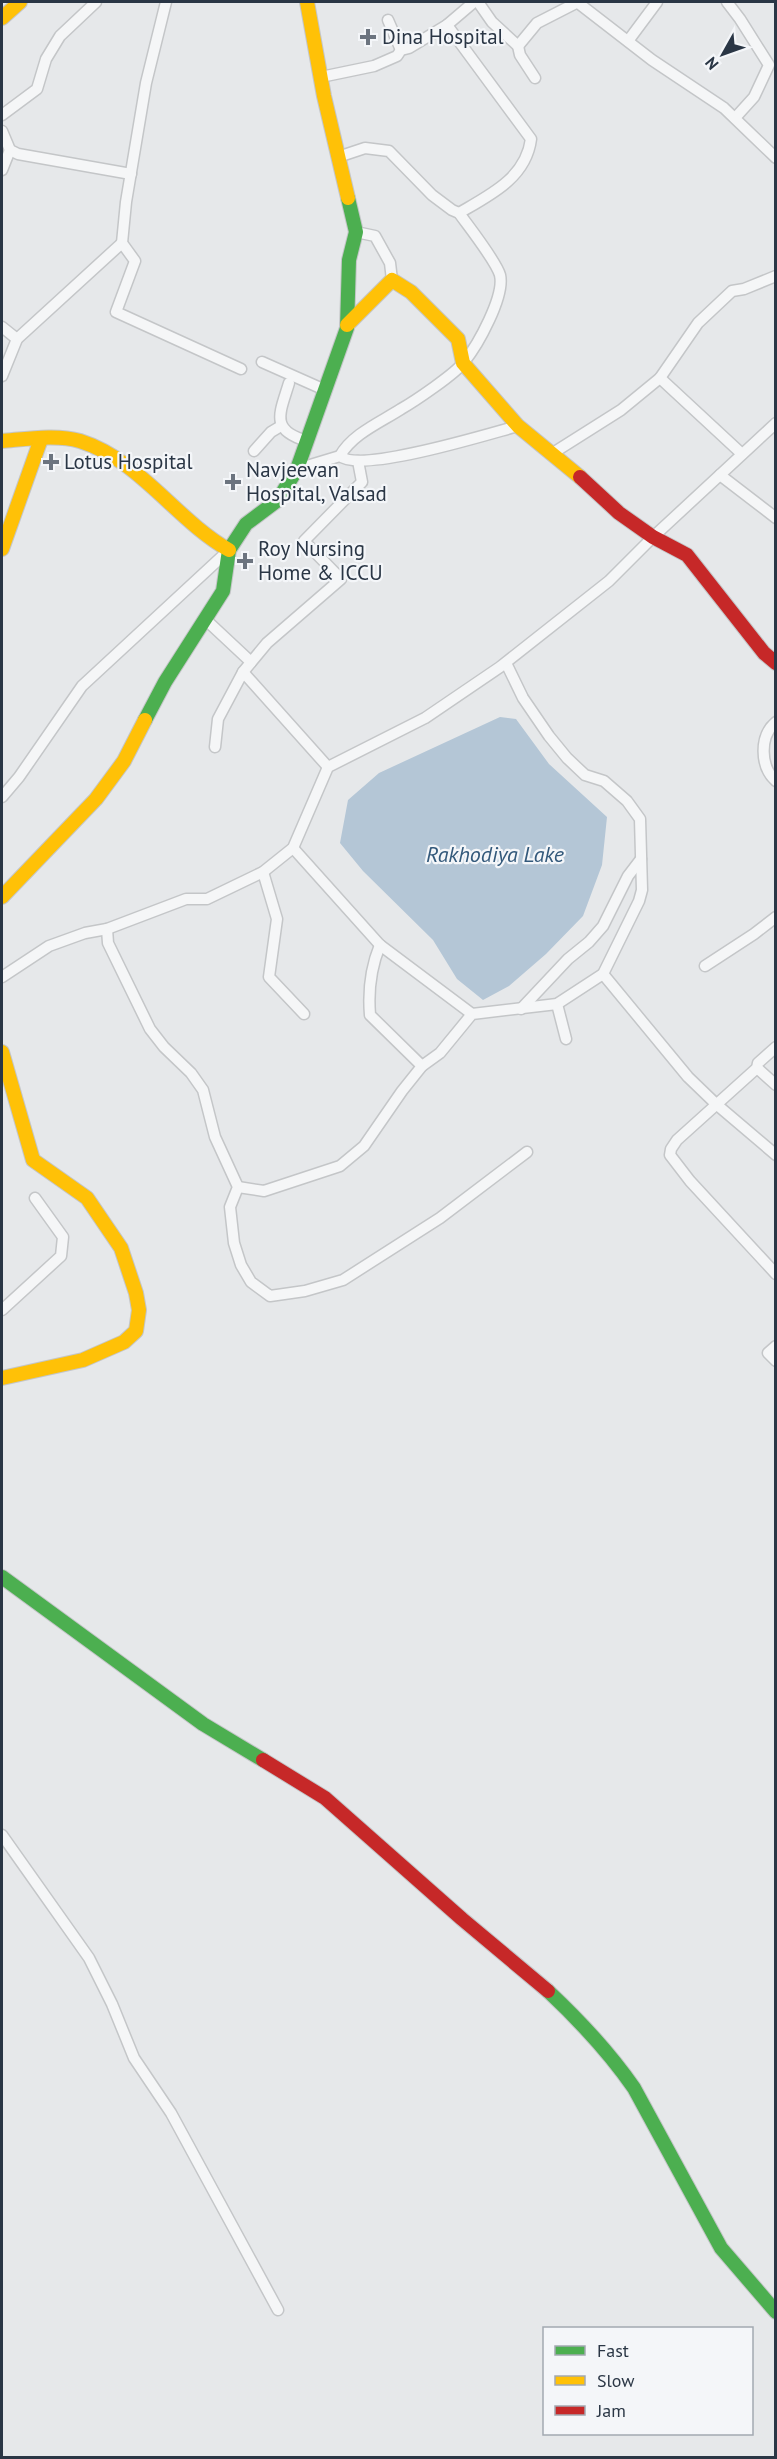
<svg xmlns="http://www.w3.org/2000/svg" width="777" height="2459" viewBox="0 0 777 2459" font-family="'PT Sans',sans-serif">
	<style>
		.water { fill: #b4c6d6 }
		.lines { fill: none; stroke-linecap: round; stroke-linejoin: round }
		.street-casing { stroke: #c4c6c8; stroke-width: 13 }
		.fast-casing { stroke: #c4c6c8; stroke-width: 16 }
		.slow-casing { stroke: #c4c6c8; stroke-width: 16 }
		.jam-casing { stroke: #c4c6c8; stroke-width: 16 }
		.street { stroke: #f5f6f7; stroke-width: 10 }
		.fast { stroke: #4caf50; stroke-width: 14 }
		.slow { stroke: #ffc107; stroke-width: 14 }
		.jam { stroke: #c62828; stroke-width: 14 }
		.poi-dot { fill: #6c747f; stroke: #f4f6f9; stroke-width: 2 }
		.labels { text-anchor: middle; stroke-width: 4.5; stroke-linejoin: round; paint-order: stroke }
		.poi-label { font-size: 21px; fill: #2a3645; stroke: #f4f6f9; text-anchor: start }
		.water-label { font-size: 22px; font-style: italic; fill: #33597b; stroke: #f4f6f9 }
	</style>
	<rect width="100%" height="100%" fill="#e6e8ea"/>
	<!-- water -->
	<polygon class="water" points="500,717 516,719 549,764 607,817 602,865 583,916 546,954 509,986 483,1000 457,979 433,940 363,871 340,843 348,800 379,773"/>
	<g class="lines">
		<!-- street casing -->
		<g class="street-casing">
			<g id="street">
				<polyline points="166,2 146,83 126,202 122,243 135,261 116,312 241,369"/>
				<polyline points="478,2 492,22 518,46 520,55 535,78"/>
				<polyline points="577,2 652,60 724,108 776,158"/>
				<polyline points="727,2 740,19 769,65 754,97 735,118"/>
				<polyline points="388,20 401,50"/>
				<path d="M447,25L531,139C526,178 490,195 459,213"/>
				<polyline points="628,41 657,2"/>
				<polyline points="518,46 537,23 578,2"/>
				<polyline points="321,77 374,66 397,56 401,50 409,48 447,25 474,2"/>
				<polyline points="2,115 37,89 46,59 60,36 96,2"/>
				<polyline points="2,131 10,150 18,154 131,174"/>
				<path d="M338,157L365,148L389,151L432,195L452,210L459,213C469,227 496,261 500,275C505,296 478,345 464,362C455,374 415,401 401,409C381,422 352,434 340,456"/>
				<polyline points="2,170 10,150"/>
				<polyline points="356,232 375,236 390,263 392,280"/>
				<polyline points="2,327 17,339"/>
				<polyline points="262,362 325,390"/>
				<polyline points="2,376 17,339 122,243"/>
				<polyline points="660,378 742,454"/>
				<path d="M289,383C280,413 269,430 307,441"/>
				<polyline points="254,451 271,432 281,426"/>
				<polyline points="553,453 621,410 660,378 698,323 732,291 744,289 776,276"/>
				<path d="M297,469L340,456C360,474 488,434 518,426"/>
				<polyline points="720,475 776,518"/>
				<polyline points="205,619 251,662"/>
				<polyline points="243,672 267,643 341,579 304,541 362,482 358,461"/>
				<path d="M776,722C759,736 760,767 776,781"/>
				<polyline points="215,747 218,719 243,672 328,767"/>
				<polyline points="2,797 19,777 82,686 229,550"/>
				<polyline points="293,848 380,945 472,1014"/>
				<polyline points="263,872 277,919 269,977 304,1014"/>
				<polyline points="107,929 108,943 150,1029 164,1047 191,1073 203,1090 215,1137 238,1187 230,1207 234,1243 241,1265 251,1282 270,1296 305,1291 343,1280 440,1218 527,1152"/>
				<path d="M380,945C371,967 368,991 370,1015L422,1066"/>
				<polyline points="705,966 754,934 776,917"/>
				<polyline points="603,974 688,1077 716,1104 776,1155"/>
				<polyline points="2,977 49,946 85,933 107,929 186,899 207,899 263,872 293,848 328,767 425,718 500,667 609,581 653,537 776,423"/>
				<polyline points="557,1004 566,1039"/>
				<polyline points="521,1009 568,959 589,942 603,926 628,876 641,859"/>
				<polyline points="776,1047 758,1063 757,1068 677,1140 671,1149 670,1155 690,1181 776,1274"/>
				<polyline points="757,1068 776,1085"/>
				<polyline points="238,1187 264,1191 340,1166 364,1146 402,1091 422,1066 440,1053 472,1014 557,1004 603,974 639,901 642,890 640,819 627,801 604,781 585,775 567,758 549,736 523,698 506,663"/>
				<polyline points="2,1310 61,1256 63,1237 35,1198"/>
				<polyline points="776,1346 768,1353 776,1361"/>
				<polyline points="2,1835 89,1958 112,2004 134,2058 171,2113 278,2310"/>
			</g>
		</g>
		<!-- fast casing -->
		<g class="fast-casing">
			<g id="fast">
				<polyline points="145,720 165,682 223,591 229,550 246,524 278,500 297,469 347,328 349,260 356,232 348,198"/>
				<polyline points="2,1577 203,1724 263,1760"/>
				<path d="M548,1991C580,2021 609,2052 634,2088L721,2248L776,2312"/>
			</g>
		</g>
		<!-- slow casing -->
		<g class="slow-casing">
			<g id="slow">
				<polyline points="307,2 324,96 348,198"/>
				<polyline points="2,18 20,2"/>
				<polyline points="347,325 392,280 411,292 458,339 463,363 518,426 580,477"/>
				<path d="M2,441C26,439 57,434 80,441C140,460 176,520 229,550"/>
				<polyline points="2,549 41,439"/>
				<polyline points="2,897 96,799 124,761 145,720"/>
				<polyline points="2,1052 33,1160 87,1198 121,1248 136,1293 139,1310 136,1331 124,1342 83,1360 2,1378"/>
			</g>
		</g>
		<!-- jam casing -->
		<g class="jam-casing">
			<g id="jam">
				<polyline points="580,477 619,513 653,537 687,555 764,653 776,663"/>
				<polyline points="263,1760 325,1798 462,1919 548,1991"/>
			</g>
		</g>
		<!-- street -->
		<use href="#street" class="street"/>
		<!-- fast -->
		<use href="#fast" class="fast"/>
		<!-- slow -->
		<use href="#slow" class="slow"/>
		<!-- jam -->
		<use href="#jam" class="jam"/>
	</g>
	<!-- markers -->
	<g class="poi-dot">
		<path d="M365 28h6v6h6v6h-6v6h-6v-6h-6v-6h6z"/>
		<path d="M48 453h6v6h6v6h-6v6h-6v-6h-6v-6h6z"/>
		<path d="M230 473h6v6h6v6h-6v6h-6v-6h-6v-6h6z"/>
		<path d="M242 552h6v6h6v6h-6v6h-6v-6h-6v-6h6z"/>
	</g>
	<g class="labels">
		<!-- poi labels -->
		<g class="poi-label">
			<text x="382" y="44">Dina Hospital</text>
			<text x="64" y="469">Lotus Hospital</text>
			<text x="246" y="477">Navjeevan<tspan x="246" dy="24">Hospital, Valsad</tspan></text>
			<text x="258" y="556">Roy Nursing<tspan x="258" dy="24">Home &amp; ICCU</tspan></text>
		</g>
		<!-- water labels -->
		<g class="water-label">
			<text x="495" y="862">Rakhodiya Lake</text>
		</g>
	</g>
	<!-- border -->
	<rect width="777" height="2459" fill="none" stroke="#2a3645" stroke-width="6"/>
	<!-- legend -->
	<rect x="543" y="2327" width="210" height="108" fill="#f4f6f9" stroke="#a3a9b1" stroke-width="1.5"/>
	<rect x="555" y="2346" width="30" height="9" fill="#4caf50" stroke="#a3a9b1" stroke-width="1.5"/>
	<text x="597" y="2357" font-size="18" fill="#2a3645">Fast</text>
	<rect x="555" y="2376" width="30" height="9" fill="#ffc107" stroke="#a3a9b1" stroke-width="1.5"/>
	<text x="597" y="2387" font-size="18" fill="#2a3645">Slow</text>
	<rect x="555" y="2406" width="30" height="9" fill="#c62828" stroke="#a3a9b1" stroke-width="1.5"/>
	<text x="597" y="2417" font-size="18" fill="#2a3645">Jam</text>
	<!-- north arrow -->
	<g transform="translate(723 54) rotate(230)" stroke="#f4f6f9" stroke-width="4.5" paint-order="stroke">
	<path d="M0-4.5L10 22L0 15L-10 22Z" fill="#2a3645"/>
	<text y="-9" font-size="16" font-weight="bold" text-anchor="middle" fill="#2a3645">N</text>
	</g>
</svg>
